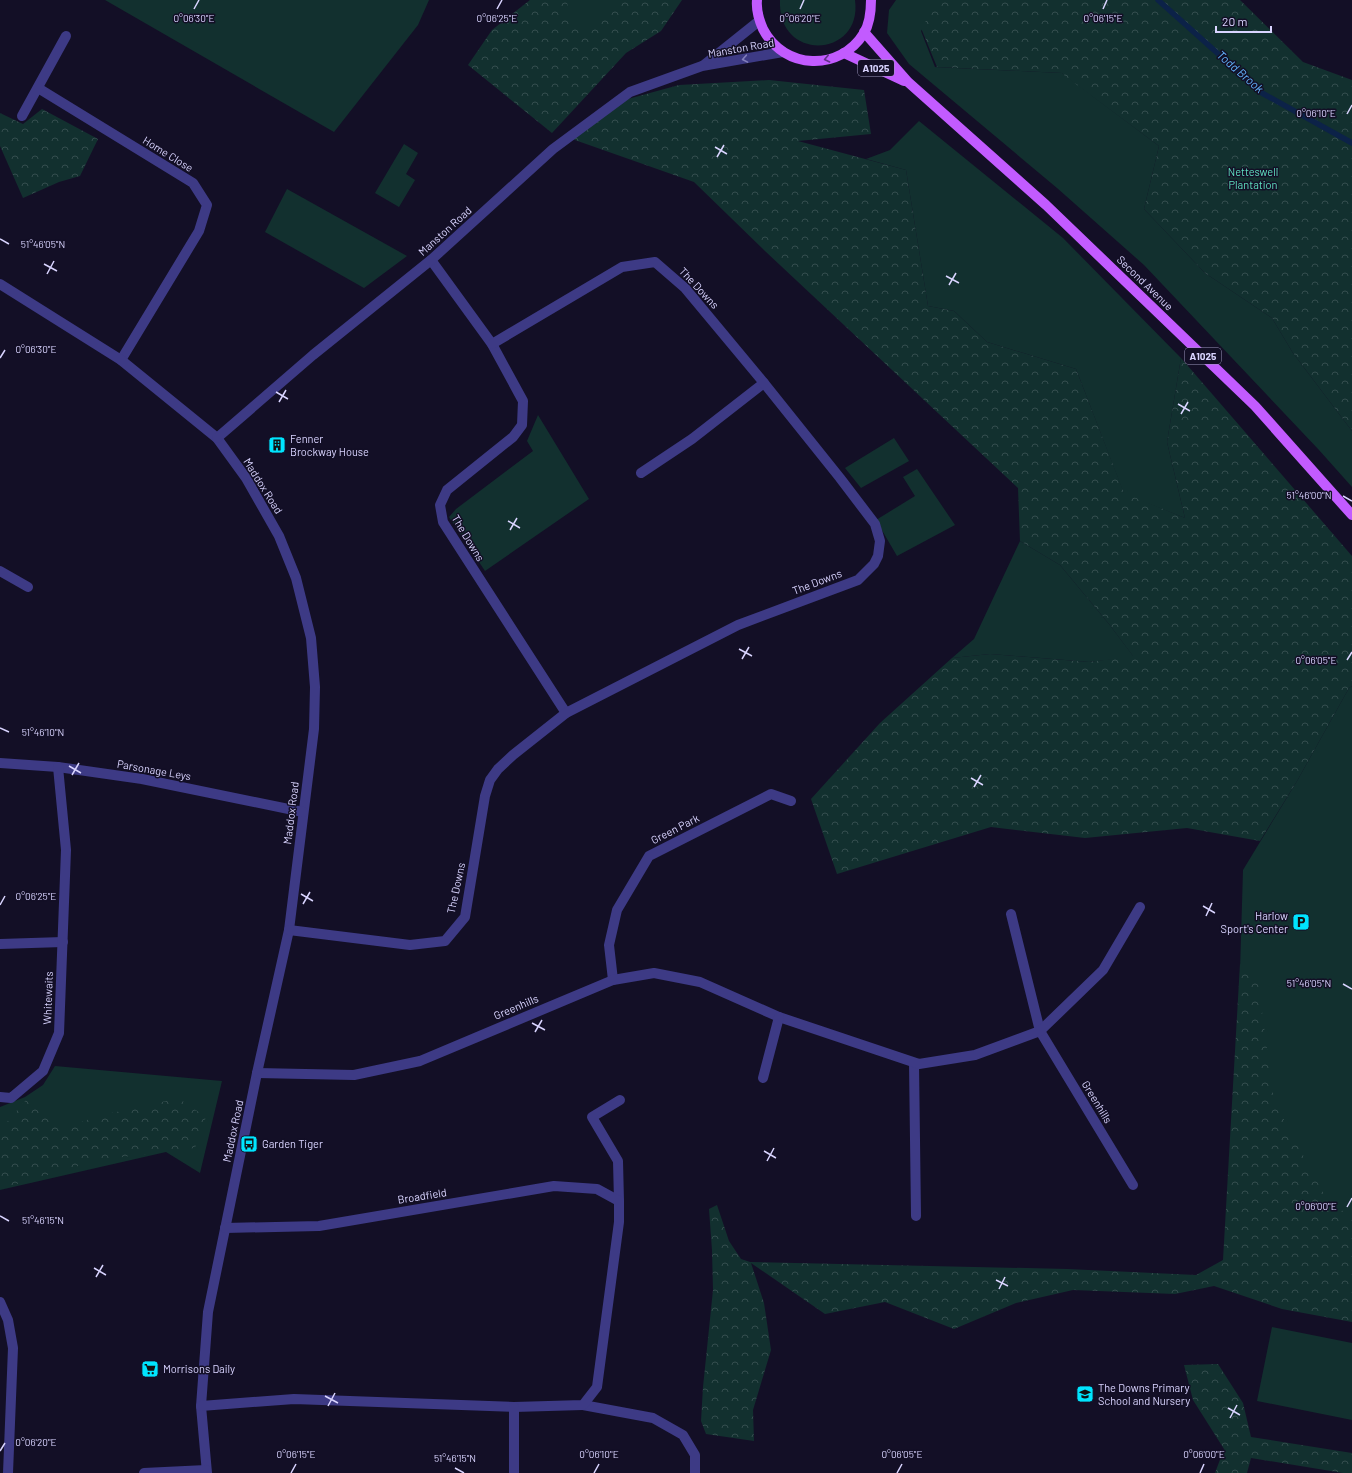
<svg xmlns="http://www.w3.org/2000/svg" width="1352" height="1473" viewBox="0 0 1352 1473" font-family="Barlow,sans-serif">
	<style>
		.green { fill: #12302f }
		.forest { fill: url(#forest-crowns) }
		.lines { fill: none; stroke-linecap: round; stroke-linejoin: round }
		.stream { stroke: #0c2248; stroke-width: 5.5 }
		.minor { stroke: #3d3a85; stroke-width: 10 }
		.major { stroke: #c25bff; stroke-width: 10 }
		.oneway { stroke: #837fbc }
		.oneway2 { stroke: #623188 }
		.ticks { fill: none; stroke: #d9d4ff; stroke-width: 1.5 }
		.labels { text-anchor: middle; stroke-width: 3; stroke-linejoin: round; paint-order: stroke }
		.shield { fill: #130f26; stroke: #9e99be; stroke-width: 1 }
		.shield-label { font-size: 10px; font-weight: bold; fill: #d9d4ff }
		.street-label { font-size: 11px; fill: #d9d4ff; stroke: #130f26 }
		.park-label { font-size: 11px; fill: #5fe0c0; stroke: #130f26 }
		.poi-label { font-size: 11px; fill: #d9d4ff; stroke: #130f26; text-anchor: start }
		.water-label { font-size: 12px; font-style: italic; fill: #62b6ff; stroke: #130f26 }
		.ticks-label { font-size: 10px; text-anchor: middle; fill: #d9d4ff; stroke: #130f26; stroke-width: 3; stroke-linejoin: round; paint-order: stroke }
	</style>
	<defs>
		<pattern id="forest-crowns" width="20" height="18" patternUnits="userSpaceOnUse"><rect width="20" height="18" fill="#12302f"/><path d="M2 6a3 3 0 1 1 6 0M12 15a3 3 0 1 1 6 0" fill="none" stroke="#344d4e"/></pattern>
	</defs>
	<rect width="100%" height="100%" fill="#130f26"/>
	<!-- green -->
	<g class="green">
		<polygon points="105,0 429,0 418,25 334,132"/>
		<polygon points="529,0 659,0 591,81 563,24"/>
		<path d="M780,0H855C863,58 777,63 780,0Z"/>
		<polygon points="896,0 941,0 921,31 935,67 1062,73 1159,146 1144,209 1205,273 1272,318 1293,353 1352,431 1352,487 1319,450 1144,265 1057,188 909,64 887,33 889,10"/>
		<polygon points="919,121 1063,238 1181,358 1167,442 1185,518 1124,494 1076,369 987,342 954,311 928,306 906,170 866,159 890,150"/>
		<polygon points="404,144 418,153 406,174 415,180 399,207 375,193"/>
		<polygon points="287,189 407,256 364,288 265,232"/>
		<polygon points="538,415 589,499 485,571 449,517 456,509 533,451 527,441"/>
		<polygon points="894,438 909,461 861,488 845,468"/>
		<polygon points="917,469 955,525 897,556 876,520 915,496 903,477"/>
		<polygon points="1020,541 1060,565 1109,624 1134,657 1089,662 990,654 952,658 974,639"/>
		<polygon points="1352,686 1352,1248 1237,1071 1243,870 1297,781 1349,688"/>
		<polygon points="55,1066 222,1081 200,1173 166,1152 0,1190 0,1107 25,1097 43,1085"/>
		<polygon points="1272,1327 1352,1343 1352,1420 1257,1401"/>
	</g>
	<!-- forest -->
	<g class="forest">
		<polygon points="530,0 567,0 569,19 585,38 618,0 682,0 661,31 626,53 552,133 468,65 492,30"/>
		<polygon points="940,0 1240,0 1303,62 1352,80 1352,431 1293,353 1272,318 1205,273 1144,209 1159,146 1065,76 1062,73 937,67 921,28"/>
		<polygon points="769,80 864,90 871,134 798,141 906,170 928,306 954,311 987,342 1076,369 1124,493 1185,518 1167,442 1181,358 1352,556 1352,686 1349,688 1297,781 1260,841 1187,828 1085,838 991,827 837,874 811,799 880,723 952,658 990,654 1089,662 1133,656 1109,624 1060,565 1020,541 1018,488 765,251 694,182 572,139 628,99 679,85"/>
		<polygon points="42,109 98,139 80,176 59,182 23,198 0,146 0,113 23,124"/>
		<polygon points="1240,964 1257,974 1274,1101 1326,1198 1349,1216 1352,1216 1352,1322 1282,1309 1214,1286 1175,1294 1073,1290 1016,1303 954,1329 885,1302 825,1314 751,1263 764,1303 771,1350 753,1410 754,1441 706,1434 701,1421 703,1387 713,1290 712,1250 709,1209 717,1205 729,1241 741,1259 750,1262 1067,1269 1196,1275 1223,1260"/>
		<polygon points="178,1098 206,1117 195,1148 99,1160 0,1189 0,1130 26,1100 60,1130 100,1115 133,1109"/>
		<polygon points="1218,1364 1243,1403 1251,1437 1352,1453 1352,1473 1343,1473 1251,1458 1247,1473 1215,1473 1224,1449 1193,1400 1184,1365"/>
	</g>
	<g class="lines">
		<!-- stream -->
		<polyline class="stream" points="1158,0 1262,93 1352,143"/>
		<!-- minor -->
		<g class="minor">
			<polyline points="704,65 759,21"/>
			<polyline points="38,88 193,183 207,205 199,231 121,360"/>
			<polyline points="22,116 66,36"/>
			<polyline points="431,260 492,344 523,401 522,425 513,437 447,490 440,505 443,522 566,713"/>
			<polyline points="0,284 121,360 217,438 246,478 279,536 296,578 311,638 315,687 314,729 289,930 257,1073 208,1312 201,1406 207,1473"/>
			<polyline points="217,438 313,355 431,260 553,149 630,92 702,66 783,52"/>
			<polyline points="641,473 692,439 764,383"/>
			<polyline points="0,571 28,587"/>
			<polyline points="0,763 58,767 142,779 303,812"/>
			<polyline points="1011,914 1040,1031 1133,1185"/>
			<polyline points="289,930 410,945 445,941 465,917 485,796 490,780 498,769 513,755 566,713 738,625 858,580 874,564 878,556 880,541 875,524 840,478 764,383 685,288 655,262 622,267 492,344"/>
			<polyline points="0,944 63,942"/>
			<polyline points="613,980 609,945 617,910 649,856 771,794 791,801"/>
			<polyline points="914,1063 916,1216"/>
			<polyline points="257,1073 354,1075 420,1061 613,980 654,973 700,982 779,1017 919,1064 975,1055 1040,1031 1103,970 1140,907"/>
			<polyline points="763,1078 779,1017"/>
			<polyline points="0,1097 11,1098 43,1071 59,1033 66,850 58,767"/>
			<polyline points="619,1201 618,1161 592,1117 620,1100"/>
			<polyline points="0,1302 8,1320 13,1348 8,1473"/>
			<polyline points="583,1405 653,1418 683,1435 695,1455 695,1473"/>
			<polyline points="201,1406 294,1399 514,1407 583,1405 597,1387 619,1222 619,1201 597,1189 554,1186 319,1226 225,1228"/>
			<polyline points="514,1407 514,1473"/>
			<polyline points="144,1473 206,1470"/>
		</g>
		<!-- major -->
		<g class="major">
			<path d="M757,0C756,10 759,20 763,29C784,70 840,72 864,33C870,23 871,11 871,0"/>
			<polyline points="864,32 908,82 1046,205 1255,406 1352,515"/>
			<polyline points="844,53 904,81"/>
		</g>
	</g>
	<!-- one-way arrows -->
	<defs><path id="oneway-chevron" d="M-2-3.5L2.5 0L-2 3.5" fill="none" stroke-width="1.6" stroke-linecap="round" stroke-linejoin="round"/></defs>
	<use class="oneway" href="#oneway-chevron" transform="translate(745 59) rotate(170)"/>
	<use class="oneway2" href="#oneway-chevron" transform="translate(827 59) rotate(168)"/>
	<!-- ticks -->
	<path class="ticks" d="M194,9L199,0M497,9L502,0M800,9L804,0M1103,9L1107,0M1347,114L1352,105M715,147L727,154M717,157L724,145M0,239L9,244M44,264L57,271M47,274L54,261M946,276L959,283M949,285L956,273M0,358L5,350M276,392L288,399M279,402L286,390M1178,404L1190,411M1181,414L1188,402M1343,496L1352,501M508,521L520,528M510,530L517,518M739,649L752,656M742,659L749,647M1347,660L1352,652M0,728L9,732M69,766L81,773M72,775L79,763M971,778L983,785M974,787L981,775M301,894L313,901M303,904L310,892M0,905L5,896M1203,906L1215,913M1206,916L1212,903M1343,984L1352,989M532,1023L545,1030M535,1032L542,1020M764,1151L776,1158M767,1161L774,1148M1347,1207L1352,1198M0,1216L9,1221M94,1268L106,1275M96,1277L103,1265M996,1280L1008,1286M999,1289L1005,1277M325,1396L338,1403M328,1406L335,1393M1228,1408L1240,1415M1230,1418L1237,1405M0,1451L5,1443M455,1468L464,1473M291,1473L296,1464M594,1473L599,1464M897,1473L902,1464M1200,1473L1204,1464"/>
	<!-- icons -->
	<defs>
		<g id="building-square" transform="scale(0.9)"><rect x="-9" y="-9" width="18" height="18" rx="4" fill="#00e5ff" stroke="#130f26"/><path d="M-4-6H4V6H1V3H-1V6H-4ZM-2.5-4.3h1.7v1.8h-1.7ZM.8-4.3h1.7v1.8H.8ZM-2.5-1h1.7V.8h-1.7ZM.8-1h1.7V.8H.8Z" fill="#111"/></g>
		<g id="parking-square" transform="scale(0.9)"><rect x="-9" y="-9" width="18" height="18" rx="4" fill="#00e5ff" stroke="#130f26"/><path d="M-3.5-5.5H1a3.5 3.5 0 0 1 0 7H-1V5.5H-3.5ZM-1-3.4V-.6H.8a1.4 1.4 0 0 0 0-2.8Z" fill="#111"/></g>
		<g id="bus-square" transform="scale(0.9)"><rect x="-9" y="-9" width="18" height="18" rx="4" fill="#00e5ff" stroke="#130f26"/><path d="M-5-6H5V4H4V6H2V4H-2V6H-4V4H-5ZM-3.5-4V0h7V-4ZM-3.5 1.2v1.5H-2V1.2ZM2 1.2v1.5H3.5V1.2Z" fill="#111"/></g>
		<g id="supermarket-square" transform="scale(0.9)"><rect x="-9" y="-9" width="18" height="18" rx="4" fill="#00e5ff" stroke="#130f26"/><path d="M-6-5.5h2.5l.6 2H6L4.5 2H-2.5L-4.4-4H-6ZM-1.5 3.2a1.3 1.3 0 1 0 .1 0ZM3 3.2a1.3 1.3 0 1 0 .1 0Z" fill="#111"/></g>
		<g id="school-square" transform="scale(0.9)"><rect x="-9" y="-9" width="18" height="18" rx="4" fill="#00e5ff" stroke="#130f26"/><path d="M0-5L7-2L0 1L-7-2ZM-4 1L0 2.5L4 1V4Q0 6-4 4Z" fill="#111"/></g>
	</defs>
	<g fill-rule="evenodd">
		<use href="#building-square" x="277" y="445"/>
		<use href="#parking-square" x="1301" y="922"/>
		<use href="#bus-square" x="249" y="1144"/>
		<use href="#supermarket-square" x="150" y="1369"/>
		<use href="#school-square" x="1085" y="1394"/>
	</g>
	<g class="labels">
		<!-- shield labels -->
		<g class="shield">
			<rect x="858" y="60" width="36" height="16" rx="3"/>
			<rect x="1185" y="348" width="36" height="16" rx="3"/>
		</g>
		<g class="shield-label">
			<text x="876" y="72">A1025</text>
			<text x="1203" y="360">A1025</text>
		</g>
		<!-- street labels -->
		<g class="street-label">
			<text transform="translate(741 48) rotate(-10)" y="4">Manston Road</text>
			<text transform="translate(168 154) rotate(32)" y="4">Home Close</text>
			<text transform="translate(445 231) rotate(-42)" y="4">Manston Road</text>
			<text transform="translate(1145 283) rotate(44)" y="4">Second Avenue</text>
			<text transform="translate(699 288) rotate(47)" y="4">The Downs</text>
			<text transform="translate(263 486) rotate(58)" y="4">Maddox Road</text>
			<text transform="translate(468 538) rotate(59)" y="4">The Downs</text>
			<text transform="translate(817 582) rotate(-21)" y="4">The Downs</text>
			<text transform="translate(154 770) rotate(10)" y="4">Parsonage Leys</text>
			<text transform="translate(291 813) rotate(-83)" y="4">Maddox Road</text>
			<text transform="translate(675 829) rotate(-27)" y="4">Green Park</text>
			<text transform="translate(456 888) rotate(-78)" y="4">The Downs</text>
			<text transform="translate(48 998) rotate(-88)" y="4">Whitewaits</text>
			<text transform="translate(516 1007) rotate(-23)" y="4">Greenhills</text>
			<text transform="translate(1097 1102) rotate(59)" y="4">Greenhills</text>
			<text transform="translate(233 1131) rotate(-78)" y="4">Maddox Road</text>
			<text transform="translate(422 1196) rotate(-9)" y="4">Broadfield</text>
		</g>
		<!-- park labels -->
		<g class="park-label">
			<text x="1253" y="176">Netteswell<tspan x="1253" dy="13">Plantation</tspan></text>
		</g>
		<!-- poi labels -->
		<g class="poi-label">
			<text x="290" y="443">Fenner<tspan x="290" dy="13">Brockway House</tspan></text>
			<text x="1288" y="920" text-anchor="end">Harlow<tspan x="1288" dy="13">Sport's Center</tspan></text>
			<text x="262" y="1148">Garden Tiger</text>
			<text x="163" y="1373">Morrisons Daily</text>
			<text x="1098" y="1392">The Downs Primary<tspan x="1098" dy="13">School and Nursery</tspan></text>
		</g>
		<!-- water labels -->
		<g class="water-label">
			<text transform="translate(1240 72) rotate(41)" y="4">Todd Brook</text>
		</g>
	</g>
	<g class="ticks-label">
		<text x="194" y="22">0°06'30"E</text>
		<text x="497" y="22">0°06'25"E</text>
		<text x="800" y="22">0°06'20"E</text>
		<text x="1103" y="22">0°06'15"E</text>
		<text x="1316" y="117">0°06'10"E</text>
		<text x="43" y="248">51°46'05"N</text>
		<text x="36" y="353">0°06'30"E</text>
		<text x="1309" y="499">51°46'00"N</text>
		<text x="1316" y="664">0°06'05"E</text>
		<text x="43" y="736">51°46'10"N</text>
		<text x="36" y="900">0°06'25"E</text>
		<text x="1309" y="987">51°46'05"N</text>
		<text x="1316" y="1210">0°06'00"E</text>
		<text x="43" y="1224">51°46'15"N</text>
		<text x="36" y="1446">0°06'20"E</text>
		<text x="296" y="1458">0°06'15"E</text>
		<text x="599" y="1458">0°06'10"E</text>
		<text x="902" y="1458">0°06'05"E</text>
		<text x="1204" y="1458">0°06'00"E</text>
		<text x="455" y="1462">51°46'15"N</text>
	</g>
	<!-- scale -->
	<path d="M1216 26v6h55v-6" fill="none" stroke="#d9d4ff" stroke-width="2"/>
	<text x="1222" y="26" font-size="12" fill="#d9d4ff" stroke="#130f26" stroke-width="3" paint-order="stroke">20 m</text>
</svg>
